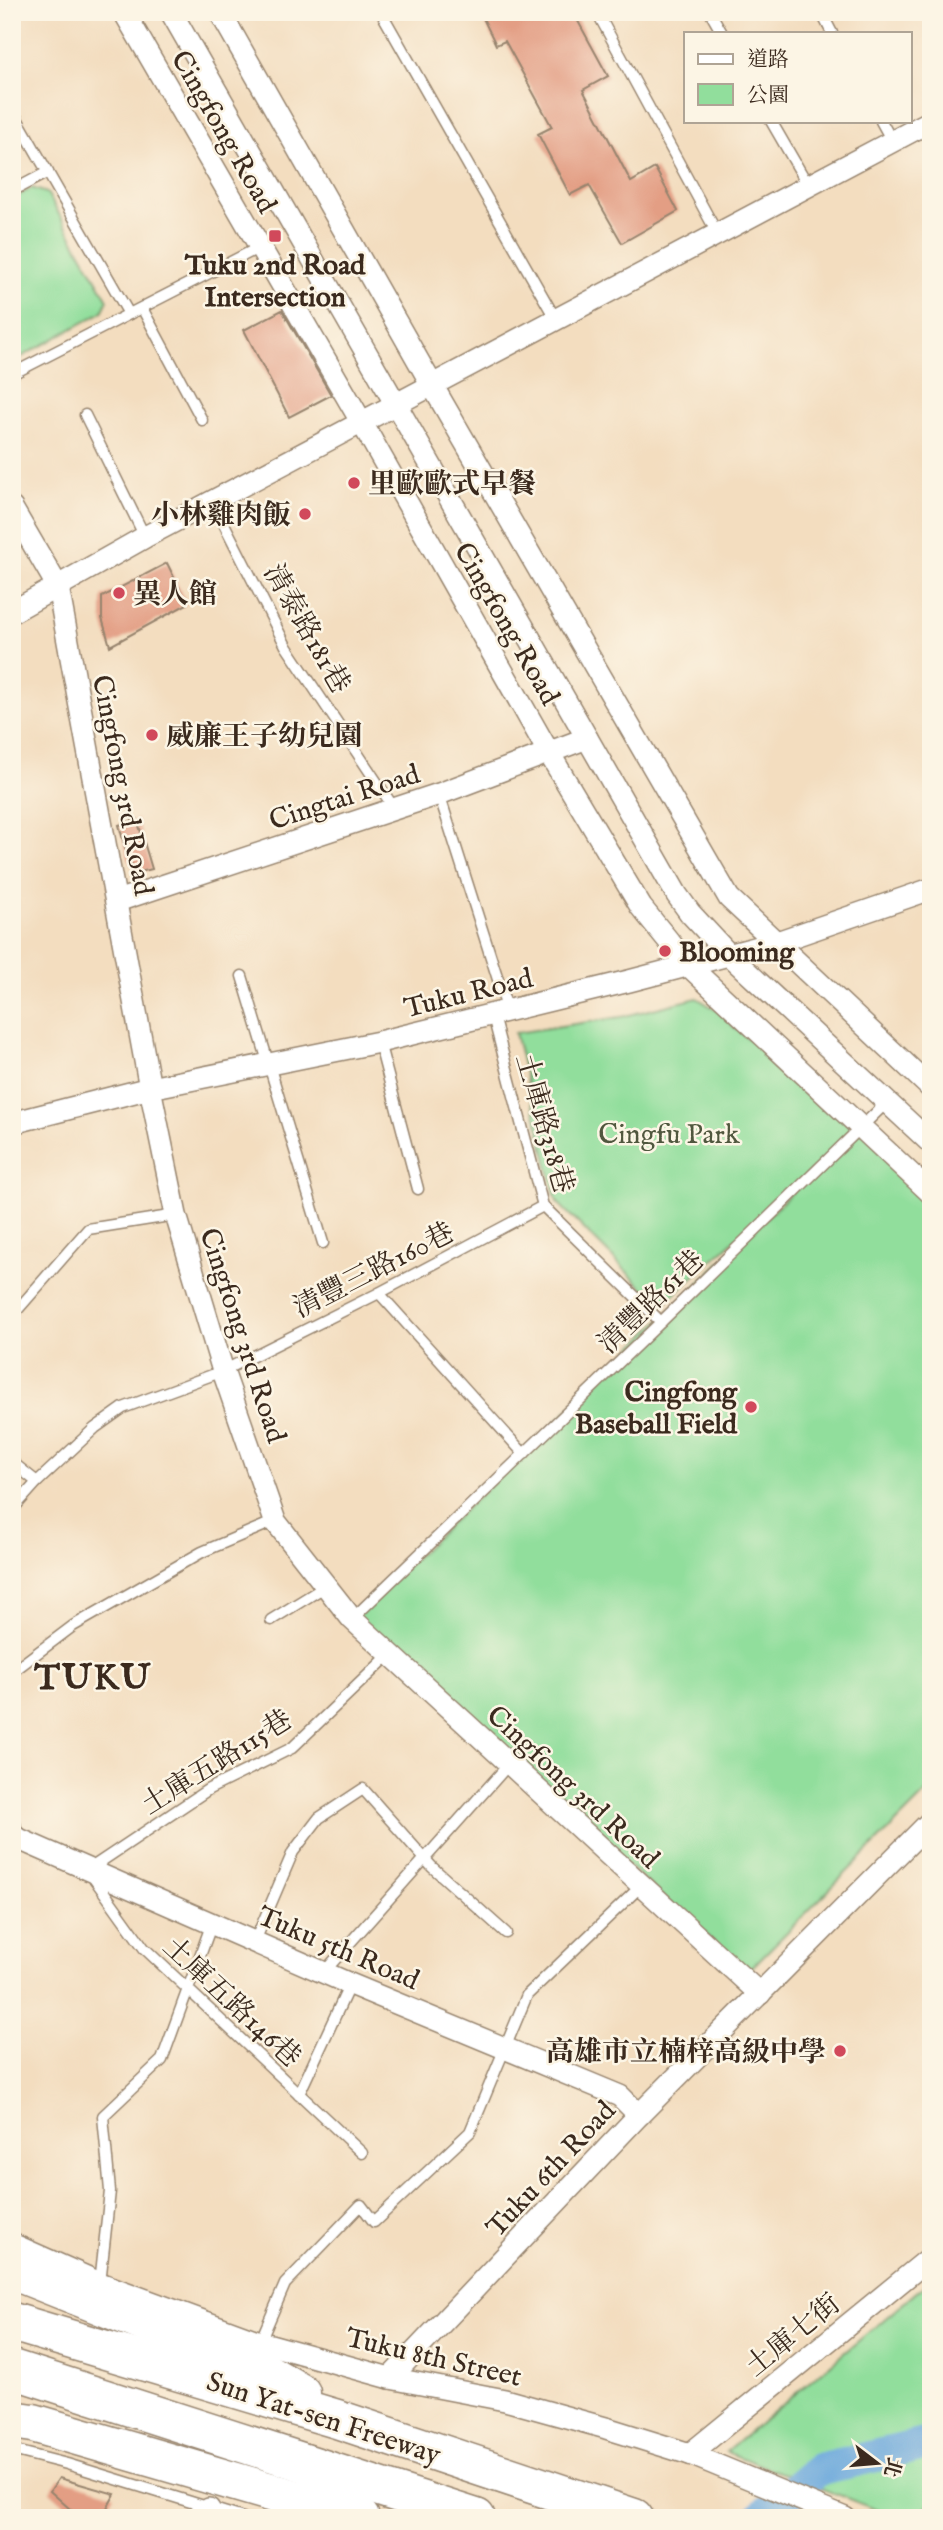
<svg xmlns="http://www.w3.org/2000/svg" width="943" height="2530" viewBox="0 0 943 2530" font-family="'IM FELL English','Noto Serif TC',serif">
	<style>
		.green { fill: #91de9c; stroke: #66845d; stroke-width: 2 }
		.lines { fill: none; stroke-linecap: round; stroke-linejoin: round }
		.river { stroke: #6ba8dc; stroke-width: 33 }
		.building { fill: #e39e84 }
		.lane-casing { stroke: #97846e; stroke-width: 13 }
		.street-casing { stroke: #97846e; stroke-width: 24 }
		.highway-casing { stroke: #97846e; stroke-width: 41 }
		.lane { stroke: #fff; stroke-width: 10 }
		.street { stroke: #fff; stroke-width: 21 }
		.highway { stroke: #fff; stroke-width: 38 }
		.poi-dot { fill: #d1495b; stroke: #fcf5e5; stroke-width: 2.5 }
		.labels { text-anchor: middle; stroke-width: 5; stroke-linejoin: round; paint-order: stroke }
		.street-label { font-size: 28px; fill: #3b2a1e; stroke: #fcf5e5 }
		.poi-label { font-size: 28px; font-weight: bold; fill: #3b2a1e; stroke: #fcf5e5; text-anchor: start }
		.park-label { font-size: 28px; fill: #50573e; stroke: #fcf5e5 }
		.district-label { font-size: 35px; font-weight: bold; letter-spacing: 2px; fill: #3b2a1e; stroke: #fcf5e5 }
	</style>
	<rect width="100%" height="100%" fill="#fcf5e5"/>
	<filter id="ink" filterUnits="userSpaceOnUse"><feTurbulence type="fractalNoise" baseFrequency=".0143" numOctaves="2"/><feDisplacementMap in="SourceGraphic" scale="14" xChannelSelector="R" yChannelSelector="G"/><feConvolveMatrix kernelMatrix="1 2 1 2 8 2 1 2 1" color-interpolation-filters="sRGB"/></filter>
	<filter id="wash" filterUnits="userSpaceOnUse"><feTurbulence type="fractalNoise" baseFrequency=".00686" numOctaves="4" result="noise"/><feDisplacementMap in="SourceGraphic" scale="28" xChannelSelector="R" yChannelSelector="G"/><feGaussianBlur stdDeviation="1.57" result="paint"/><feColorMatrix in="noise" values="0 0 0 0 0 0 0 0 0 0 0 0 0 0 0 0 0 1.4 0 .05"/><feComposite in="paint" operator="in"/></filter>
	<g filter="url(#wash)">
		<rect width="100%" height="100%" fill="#f3ddbf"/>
		<!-- green -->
		<g class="green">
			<polygon points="32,188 47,193 108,300 102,312 12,362 12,199"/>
			<polygon points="697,998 718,1011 735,1028 861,1127 931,1196 931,1788 747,1972 352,1619 840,1146 661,1306 557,1202 515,1033 621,1017"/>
			<polygon points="931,2280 931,2504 927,2505 921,2518 898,2518 726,2452"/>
		</g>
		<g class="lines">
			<!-- river -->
			<polyline class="river" points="760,2518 819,2469 931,2443"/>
		</g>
		<g id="blocks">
			<!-- building -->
			<g class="building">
				<polygon points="480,12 573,12 608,76 583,90 631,182 655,168 678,211 622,243 589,185 570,195 538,134 552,127 505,41 496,45"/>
				<polygon points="282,310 331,395 289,417 244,330"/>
				<polygon points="167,563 187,604 110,646 102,618 102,597"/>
				<polygon points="137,819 152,869 140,872 129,862 119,825"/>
				<polygon points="59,2478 115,2494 104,2513 98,2518 80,2518 50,2491"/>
			</g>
		</g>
	</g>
	<g filter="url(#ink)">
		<use href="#blocks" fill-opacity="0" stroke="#97846e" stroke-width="2"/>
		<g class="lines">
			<!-- lane casing -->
			<g class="lane-casing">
				<g id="lane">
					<polyline points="381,12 555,318"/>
					<polyline points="597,12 717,233"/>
					<polyline points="710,12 722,33"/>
					<polyline points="821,12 832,33"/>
					<polyline points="12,110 129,314"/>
					<polyline points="771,121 808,185"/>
					<polyline points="881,121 892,141"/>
					<polyline points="12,191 48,172"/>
					<polyline points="142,308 202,420"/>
					<polyline points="12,374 260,247"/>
					<polyline points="85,415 145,537"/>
					<polyline points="213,502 286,646 394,808"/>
					<polyline points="439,794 508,1011"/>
					<polyline points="242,976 323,1243"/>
					<polyline points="493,1016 543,1206 661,1322"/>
					<polyline points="379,1042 418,1189"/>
					<polyline points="379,1293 524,1454"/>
					<polyline points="12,1316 88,1229 176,1215"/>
					<polyline points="12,1462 37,1482"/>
					<polyline points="12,1510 37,1482 95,1428 123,1408 223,1371 379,1293 543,1206"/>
					<polyline points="352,1619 661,1322 887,1102"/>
					<polyline points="271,1620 326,1586"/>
					<polyline points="12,1672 73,1626 202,1552 275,1521"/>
					<polyline points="12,1813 19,1839 12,1850"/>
					<polyline points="255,1941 293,1852 319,1818 363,1789 432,1867 506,1933"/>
					<polyline points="324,1972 509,1764"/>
					<polyline points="299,2094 350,1984"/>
					<polyline points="362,2153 144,1948 88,1870 209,1789 292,1748 390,1654"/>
					<polyline points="100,2283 110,2191 103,2116 162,2060 212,1923"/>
					<polyline points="260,2342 285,2284 361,2205 374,2222 470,2132 527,1995 641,1886"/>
					<polyline points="12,2450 67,2464 243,2518"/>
				</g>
			</g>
			<!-- street casing -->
			<g class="street-casing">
				<g id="street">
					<polyline points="124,12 362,423 549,753 641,907 689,966 931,1193"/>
					<polyline points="171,12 677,895 690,913 729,955 931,1143"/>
					<polyline points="220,12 432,385 729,898 931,1088"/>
					<polyline points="12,508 58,587 150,1088 176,1215 223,1371 275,1521 352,1619 760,1994"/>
					<polyline points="12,612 145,537 931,121"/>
					<polyline points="117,901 439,794 587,738"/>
					<polyline points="12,1123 150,1088 379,1042 629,981 774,943 931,889"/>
					<polyline points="12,1836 350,1984 620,2096 639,2115"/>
					<polyline points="12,2244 100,2283 260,2342 390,2378 505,2400 606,2428 690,2454 845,2518"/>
					<polyline points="390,2378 639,2115 931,1821"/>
					<polyline points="690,2454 931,2257"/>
					<polyline points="206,2518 209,2509"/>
				</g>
			</g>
			<!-- highway casing -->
			<g class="highway-casing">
				<g id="highway">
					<polyline points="12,2270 168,2332 245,2360 301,2393"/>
					<polyline points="12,2322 337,2419 634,2518"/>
					<polyline points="12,2369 476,2518"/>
					<polyline points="12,2420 33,2423 360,2518"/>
				</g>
			</g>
			<!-- lane -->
			<use href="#lane" class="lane"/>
			<!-- street -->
			<use href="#street" class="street"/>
			<!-- highway -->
			<use href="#highway" class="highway"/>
		</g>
	</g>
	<!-- markers -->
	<g class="poi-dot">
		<rect x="268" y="229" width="14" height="14" rx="3.5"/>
		<circle cx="354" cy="483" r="7"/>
		<circle cx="305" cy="514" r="7"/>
		<circle cx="119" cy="593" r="7"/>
		<circle cx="152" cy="735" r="7"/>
		<circle cx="665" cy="951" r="7"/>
		<circle cx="751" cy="1407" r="7"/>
		<circle cx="840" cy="2051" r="7"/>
	</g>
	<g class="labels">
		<!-- street labels -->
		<g class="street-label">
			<text transform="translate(225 131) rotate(60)" y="10">Cingfong Road</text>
			<text transform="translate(508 623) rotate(60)" y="10">Cingfong Road</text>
			<text transform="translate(308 628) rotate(60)" y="10">清泰路181巷</text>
			<text transform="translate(124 785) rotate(79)" y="10">Cingfong 3rd Road</text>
			<text transform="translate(344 796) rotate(-18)" y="10">Cingtai Road</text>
			<text transform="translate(468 992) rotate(-14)" y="10">Tuku Road</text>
			<text transform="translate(546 1123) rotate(74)" y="10">土庫路318巷</text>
			<text transform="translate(373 1269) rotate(-27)" y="10">清豐三路160巷</text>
			<text transform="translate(650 1301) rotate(-44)" y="10">清豐路61巷</text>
			<text transform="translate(244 1335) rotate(72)" y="10">Cingfong 3rd Road</text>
			<text transform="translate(216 1761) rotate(-32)" y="10">土庫五路115巷</text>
			<text transform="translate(574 1786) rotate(43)" y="10">Cingfong 3rd Road</text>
			<text transform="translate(339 1947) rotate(23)" y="10">Tuku 5th Road</text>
			<text transform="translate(233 2001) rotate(43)" y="10">土庫五路146巷</text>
			<text transform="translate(550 2168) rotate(-47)" y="10">Tuku 6th Road</text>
			<text transform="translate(792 2334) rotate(-39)" y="10">土庫七街</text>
			<text transform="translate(434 2356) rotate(13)" y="10">Tuku 8th Street</text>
			<text transform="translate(324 2417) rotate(18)" y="10">Sun Yat-sen Freeway</text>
		</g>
		<!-- poi labels -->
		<g class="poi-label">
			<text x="275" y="274" text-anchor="middle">Tuku 2nd Road<tspan x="275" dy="32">Intersection</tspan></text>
			<text x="368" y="493">里歐歐式早餐</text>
			<text x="291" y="524" text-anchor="end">小林雞肉飯</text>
			<text x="133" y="603">異人館</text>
			<text x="166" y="745">威廉王子幼兒園</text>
			<text x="679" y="961">Blooming</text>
			<text x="737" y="1401" text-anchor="end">Cingfong<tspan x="737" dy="32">Baseball Field</tspan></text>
			<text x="826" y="2061" text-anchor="end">高雄市立楠梓高級中學</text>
		</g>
		<!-- park labels -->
		<g class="park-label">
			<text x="669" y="1143">Cingfu Park</text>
		</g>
		<!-- district labels -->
		<g class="district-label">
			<text x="93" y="1689">TUKU</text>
		</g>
	</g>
	<!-- margin -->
	<rect width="943" height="2530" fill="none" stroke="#fcf5e5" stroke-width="42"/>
	<!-- legend -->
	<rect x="684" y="32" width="228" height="91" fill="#fcf5e5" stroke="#afa495" stroke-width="2"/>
	<rect x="698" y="54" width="35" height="10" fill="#ffffff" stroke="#afa495" stroke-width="2"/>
	<text x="747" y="66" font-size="21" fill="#3b2a1e">道路</text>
	<rect x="698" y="84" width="35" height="21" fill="#91de9c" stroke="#afa495" stroke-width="2"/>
	<text x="747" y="102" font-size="21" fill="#3b2a1e">公園</text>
	<!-- north arrow -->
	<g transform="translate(877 2463) rotate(106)" stroke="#fcf5e5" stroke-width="5" paint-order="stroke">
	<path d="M0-5L12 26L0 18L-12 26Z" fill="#3b2a1e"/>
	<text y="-10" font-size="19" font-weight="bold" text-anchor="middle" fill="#3b2a1e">北</text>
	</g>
</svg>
